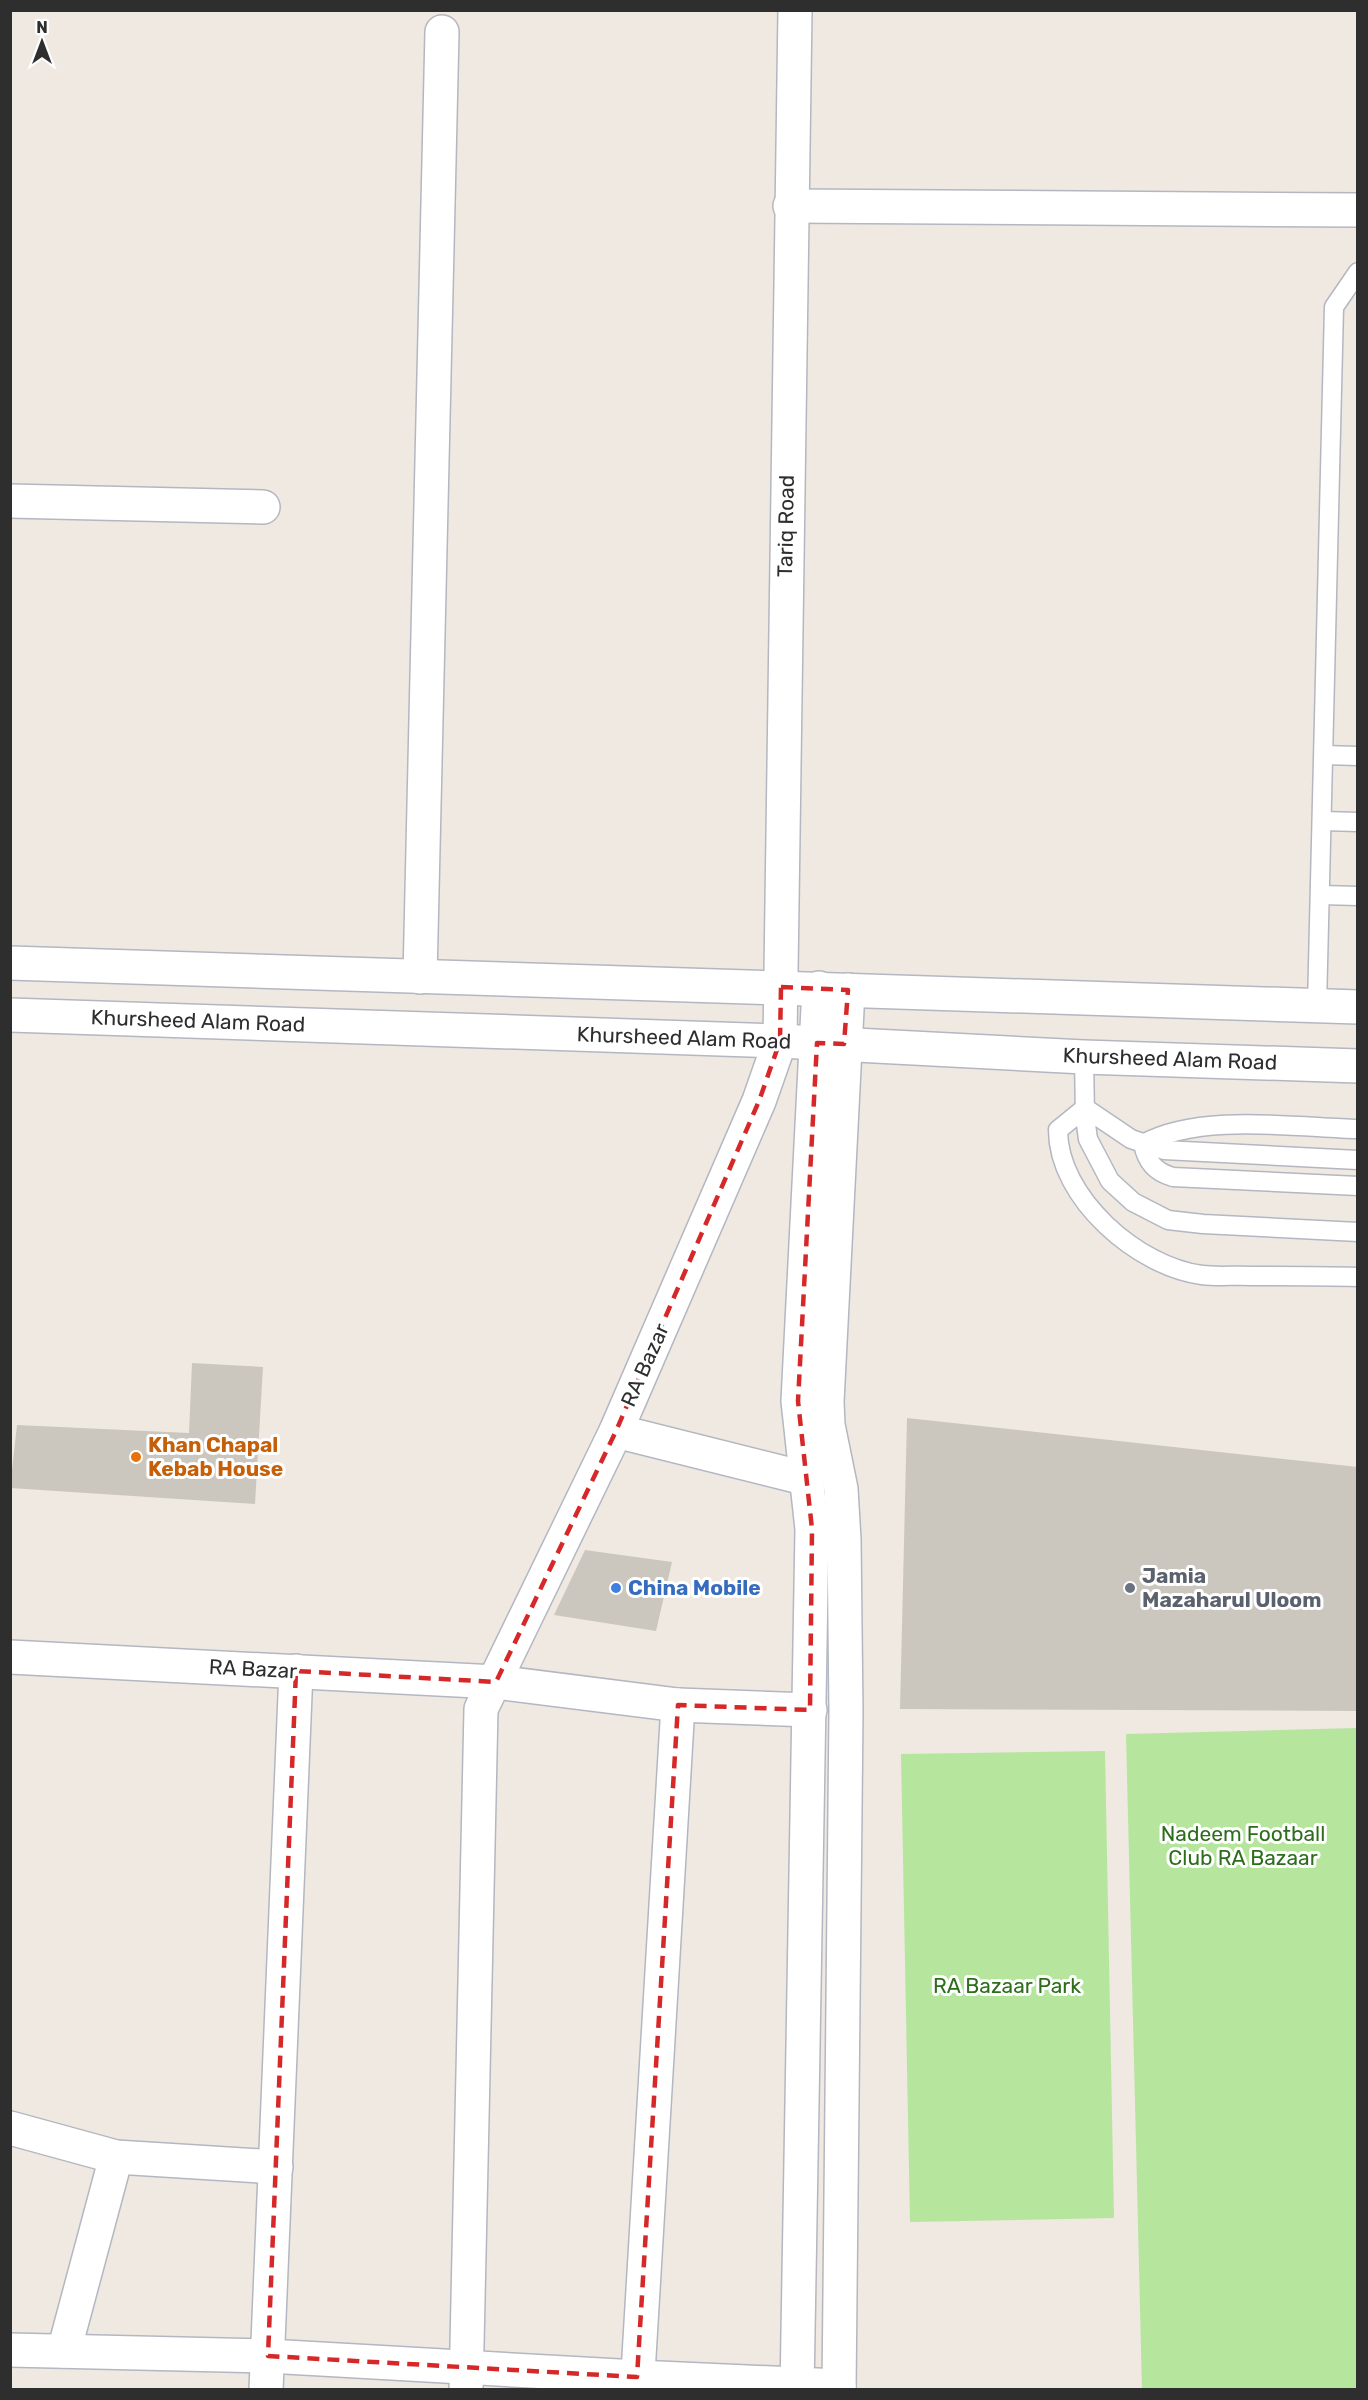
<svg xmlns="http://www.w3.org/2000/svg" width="1368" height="2400" viewBox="0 0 1368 2400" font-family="Rubik,sans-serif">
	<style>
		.green { fill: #b6e59e }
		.building { fill: #cbc7bf }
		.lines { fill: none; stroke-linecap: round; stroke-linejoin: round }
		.lane-casing { stroke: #b4b7c1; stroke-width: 21 }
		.street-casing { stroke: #b4b7c1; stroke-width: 36 }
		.secondary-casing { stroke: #b4b7c1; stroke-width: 36 }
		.lane { stroke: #fff; stroke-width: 18 }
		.street { stroke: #fff; stroke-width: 33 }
		.secondary { stroke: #fff; stroke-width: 33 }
		.marked { fill: none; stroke: #d62828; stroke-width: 4.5; stroke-dasharray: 12 8; stroke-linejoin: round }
		.food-dot { fill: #e8710a; stroke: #fff; stroke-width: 2 }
		.shop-dot { fill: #3f7fe0; stroke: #fff; stroke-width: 2 }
		.worship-dot { fill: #6b7280; stroke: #fff; stroke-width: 2 }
		.labels { text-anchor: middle; stroke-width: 6; stroke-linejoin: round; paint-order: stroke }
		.street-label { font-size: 21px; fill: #2e2e2e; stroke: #fff }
		.food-label { font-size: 21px; font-weight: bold; fill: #c56008; stroke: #fff; text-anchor: start }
		.worship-label { font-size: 21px; font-weight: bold; fill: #5b616d; stroke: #fff; text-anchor: start }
		.shop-label { font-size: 21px; font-weight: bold; fill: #366cbe; stroke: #fff; text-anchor: start }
		.park-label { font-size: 21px; fill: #2c6e1b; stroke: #fff }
	</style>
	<rect width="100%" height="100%" fill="#efe9e1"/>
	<!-- green -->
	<g class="green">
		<polygon points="1357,1728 1357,2389 1142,2389 1126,1734"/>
		<polygon points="1105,1751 1114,2218 910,2222 901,1754"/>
	</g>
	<!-- building -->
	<g class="building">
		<polygon points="192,1363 263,1367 255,1504 10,1488 17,1425 189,1433"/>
		<polygon points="907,1418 1358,1467 1358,1711 900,1709"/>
		<polygon points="585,1550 672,1562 656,1631 554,1615"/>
	</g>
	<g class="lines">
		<!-- lane casing -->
		<g class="lane-casing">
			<g id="lane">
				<polyline points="1324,755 1358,756"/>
				<polyline points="1323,821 1358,822"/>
				<polyline points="1321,895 1358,896"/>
				<polyline points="1317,1006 1334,307 1358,272"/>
				<polyline points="1084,1057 1085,1117 1088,1139 1110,1181 1133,1202 1168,1220 1203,1224 1358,1232"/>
				<path d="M1143,1144C1147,1162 1155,1172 1173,1177L1358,1186"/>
				<path d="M1143,1144C1199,1113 1293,1127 1358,1129"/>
				<path d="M1358,1160L1164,1150L1131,1139L1085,1108L1058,1130C1058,1198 1138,1267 1202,1275C1218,1277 1236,1275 1252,1276C1287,1276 1322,1276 1358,1277"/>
			</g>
		</g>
		<!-- street casing -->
		<g class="street-casing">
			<g id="street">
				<polyline points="790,206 1358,210"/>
				<polyline points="10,501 263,507"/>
				<polyline points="420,977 442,32"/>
				<polyline points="616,1431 808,1479"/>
				<polyline points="10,1657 496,1682 678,1705 810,1710"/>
				<polyline points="10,2128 116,2157 276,2167"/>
				<polyline points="10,2350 268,2356 637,2377 839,2386"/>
				<polyline points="64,2351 116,2157"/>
				<polyline points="266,2390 296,1671"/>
				<polyline points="466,2390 481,1709 616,1431 759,1101 780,1041 795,10"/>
				<polyline points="637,2390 678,1705"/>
			</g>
		</g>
		<!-- secondary casing -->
		<g class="secondary-casing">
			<g id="secondary">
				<polyline points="10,963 1358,1007"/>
				<polyline points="10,1015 780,1041 1084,1057 1358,1066"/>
				<polyline points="797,2390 812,1529 798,1401 819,988"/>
				<polyline points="839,2390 846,1712 844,1540 841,1489 828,1425 827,1402 848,990"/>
			</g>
		</g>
		<!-- lane -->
		<use href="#lane" class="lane"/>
		<!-- street -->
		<use href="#street" class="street"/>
		<!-- secondary -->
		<use href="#secondary" class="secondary"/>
	</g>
	<!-- marked area -->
	<path class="marked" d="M781,987L848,990L844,1044L817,1043L798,1401L812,1529L810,1710L678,1705L637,2377L268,2356L296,1671L496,1682L616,1431L759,1101L780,1041Z"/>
	<!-- markers -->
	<circle class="food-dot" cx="136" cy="1457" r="6"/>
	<circle class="shop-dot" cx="616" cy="1588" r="6"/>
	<circle class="worship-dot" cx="1130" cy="1588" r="6"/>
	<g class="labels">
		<!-- street labels -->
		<g class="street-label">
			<text transform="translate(786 526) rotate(-89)" y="7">Tariq Road</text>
			<text transform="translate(198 1021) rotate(2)" y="7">Khursheed Alam Road</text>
			<text transform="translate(684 1038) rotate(2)" y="7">Khursheed Alam Road</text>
			<text transform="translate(1170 1059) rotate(2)" y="7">Khursheed Alam Road</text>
			<text transform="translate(645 1365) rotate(-66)" y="7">RA Bazar</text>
			<text transform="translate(253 1669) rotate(3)" y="7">RA Bazar</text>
		</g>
		<!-- food labels -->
		<g class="food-label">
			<text x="148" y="1452">Khan Chapal<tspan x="148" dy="24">Kebab House</tspan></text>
		</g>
		<!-- worship labels -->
		<g class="worship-label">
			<text x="1142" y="1583">Jamia<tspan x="1142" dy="24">Mazaharul Uloom</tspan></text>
		</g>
		<!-- shop labels -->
		<g class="shop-label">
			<text x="628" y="1595">China Mobile</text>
		</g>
		<!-- park labels -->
		<g class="park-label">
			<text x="1243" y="1841">Nadeem Football<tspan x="1243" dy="24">Club RA Bazaar</tspan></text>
			<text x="1007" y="1993">RA Bazaar Park</text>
		</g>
	</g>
	<!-- border -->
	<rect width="1368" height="2400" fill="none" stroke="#2e2e2e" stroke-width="24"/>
	<!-- north arrow -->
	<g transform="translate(42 42)" stroke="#ffffff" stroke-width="4.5" paint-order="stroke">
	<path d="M0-4.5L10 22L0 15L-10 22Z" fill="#2e2e2e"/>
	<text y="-9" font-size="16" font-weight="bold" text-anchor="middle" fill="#2e2e2e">N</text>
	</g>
</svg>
